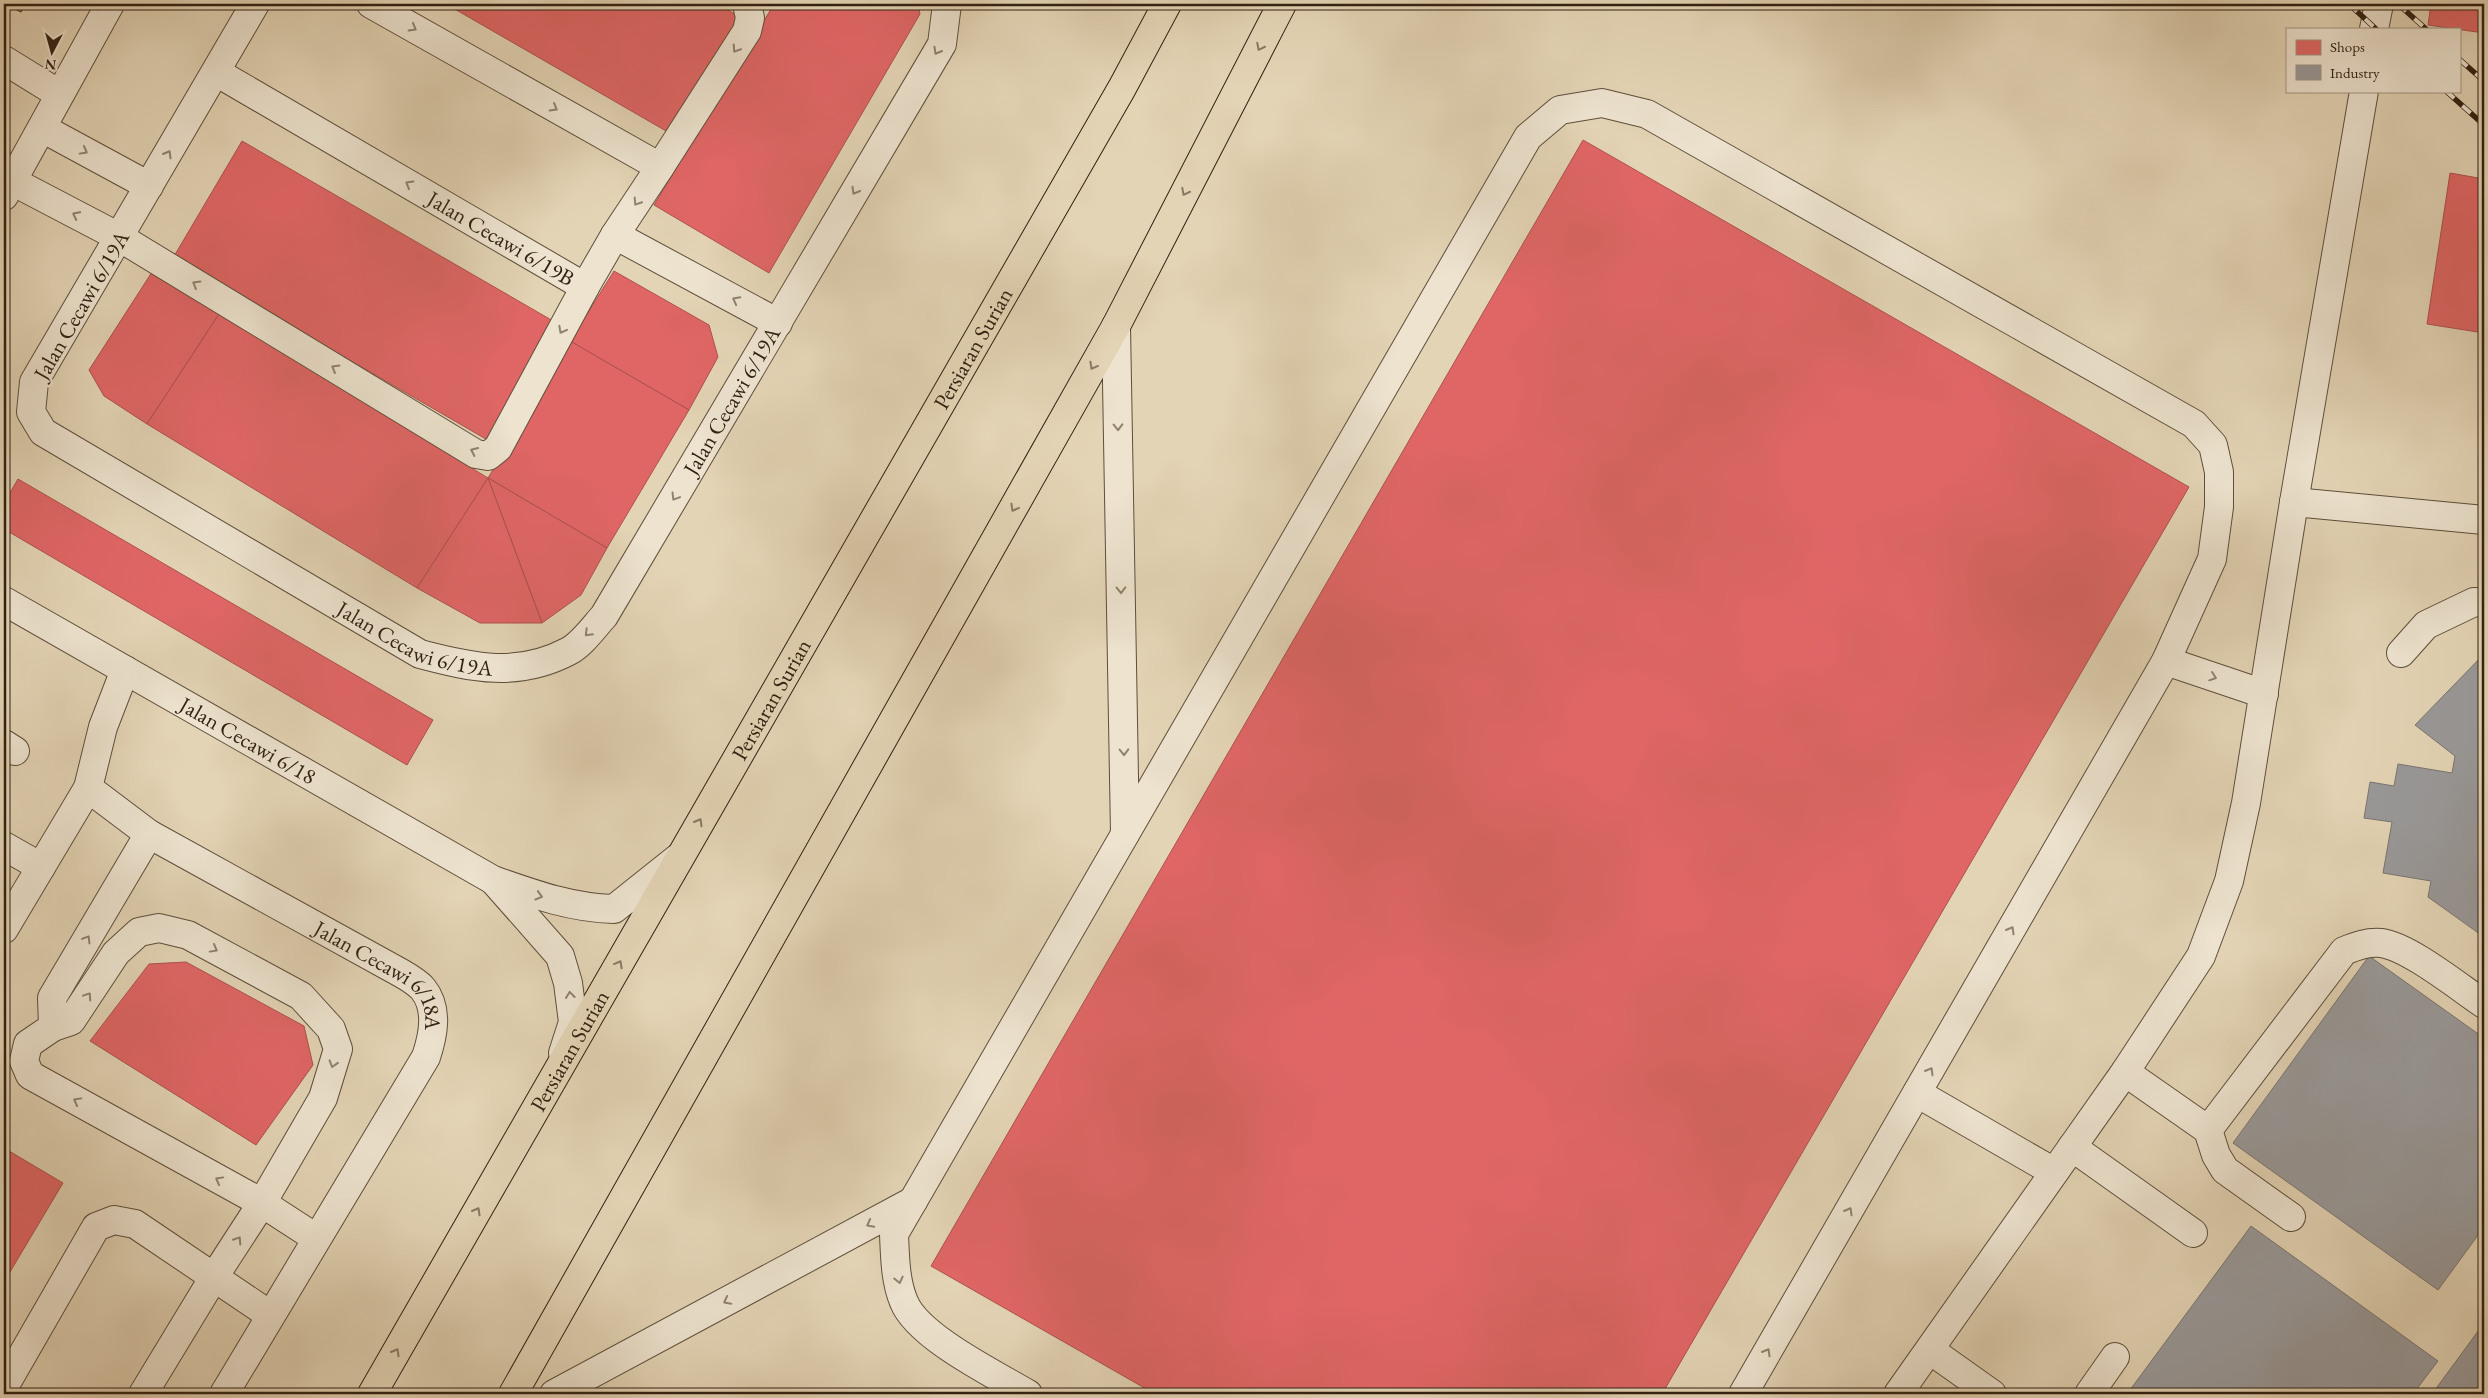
<svg xmlns="http://www.w3.org/2000/svg" width="2488" height="1398" viewBox="0 0 2488 1398" font-family="'EB Garamond',serif">
	<style>
		.shops { fill: #e06666; stroke: #ac514d }
		.industry { fill: #999; stroke: #7a7570 }
		.building { fill: #de9f8d; stroke: #312112 }
		.lines { fill: none; stroke-linecap: round; stroke-linejoin: round }
		.minor-casing { stroke: #5e4e3b; stroke-width: 30 }
		.major-casing { stroke: #312112; stroke-width: 30 }
		.minor { stroke: #ede3cf; stroke-width: 28 }
		.major { stroke: #e3d4b5; stroke-width: 28 }
		.rail-casing { stroke: #312112; stroke-width: 5.5 }
		.rail { stroke: #ede3cf; stroke-width: 4; stroke-dasharray: 11; stroke-linecap: butt }
		.oneway { stroke: #8f8270 }
		.oneway2 { stroke: #8a7a64 }
		.labels { text-anchor: middle; stroke-width: 5; stroke-linejoin: round; paint-order: stroke }
		.street-label { font-size: 22px; fill: #312112; stroke: #ede3cf }
	</style>
	<rect width="100%" height="100%" fill="#e3d4b5"/>
	<filter id="stains"><feTurbulence type="fractalNoise" baseFrequency=".004" numOctaves="4"/><feColorMatrix values="0 0 0 0 .2 0 0 0 0 .09 0 0 0 0 .02 0 0 0 .5 -.17"/></filter>
	<radialGradient id="worn" r=".72"><stop offset=".6" stop-color="#630" stop-opacity="0"/><stop offset="1" stop-color="#630" stop-opacity=".3"/></radialGradient>
	<!-- shops -->
	<g class="shops">
		<polygon points="446,4 717,4 742,18 673,135"/>
		<polygon points="774,4 918,4 920,14 769,273 654,205"/>
		<polygon points="2431,4 2484,4 2484,33 2428,25"/>
		<polygon points="1583,140 2189,487 1662,1394 1155,1394 931,1266"/>
		<polygon points="242,141 560,325 491,442 173,258"/>
		<polygon points="2450,173 2484,179 2484,333 2427,324"/>
		<polygon points="614,271 709,325 718,357 689,410 570,341"/>
		<polygon points="152,272 219,314 147,424 104,396 89,370"/>
		<polygon points="219,314 488,478 417,588 147,424"/>
		<polygon points="570,341 689,410 607,548 488,478"/>
		<polygon points="488,478 607,548 581,595 542,623"/>
		<polygon points="488,478 542,623 480,623 417,588"/>
		<polygon points="18,479 433,720 407,765 4,529 4,503"/>
		<polygon points="186,962 304,1026 313,1065 256,1145 90,1041 149,964"/>
		<polygon points="4,1148 63,1183 4,1282"/>
	</g>
	<!-- industry -->
	<g class="industry">
		<polygon points="2484,654 2484,937 2428,897 2431,881 2383,873 2392,822 2364,818 2370,782 2394,786 2398,764 2452,773 2455,756 2415,725"/>
		<polygon points="2369,956 2484,1038 2484,1227 2438,1290 2233,1143"/>
		<polygon points="2251,1226 2438,1361 2413,1394 2127,1394"/>
		<polygon points="2484,1323 2484,1394 2432,1394"/>
	</g>
	<!-- building -->
	<polygon class="building" points="5,4 25,4 21,12"/>
	<g class="lines">
		<!-- minor casing -->
		<g class="minor-casing">
			<g id="minor">
				<path id="s1" d="M255,4L34,382L31,412L43,432L420,654C473,668 518,678 569,651C582,644 594,627 604,616L942,44L947,4"/>
				<polyline points="2374,29 2379,4"/>
				<polyline points="4,60 59,94"/>
				<path id="s2" d="M216,72L585,287L615,235L660,167L371,4"/>
				<polyline points="42,128 149,186"/>
				<polyline points="660,167 747,31 750,18 747,4"/>
				<polyline points="12,181 119,237 476,454 488,456 498,448 585,287"/>
				<polyline points="4,196 110,4"/>
				<polyline points="615,235 778,323"/>
				<polyline points="1116,326 1125,834"/>
				<polyline points="2294,502 2484,520"/>
				<path id="s3" d="M4,601L493,880C533,894 571,908 614,909L678,858"/>
				<polyline points="2401,653 2426,625 2474,602 2484,603"/>
				<polyline points="2166,661 2264,694"/>
				<path id="s4" d="M125,670L103,727L88,788L149,834L401,973C408,977 418,983 423,989C439,1009 433,1036 426,1057L224,1394"/>
				<polyline points="4,744 15,751"/>
				<polyline points="149,834 52,998 53,1027 28,1044 24,1061 30,1075 262,1203 316,1238"/>
				<polyline points="4,846 41,867"/>
				<polyline points="494,881 560,956 568,983 573,1022 563,1053"/>
				<polyline points="4,929 88,788"/>
				<polyline points="53,1027 71,1021 116,953 139,932 159,928 188,935 301,996 331,1029 338,1049 323,1098 262,1203 214,1277 143,1394"/>
				<polyline points="2125,1072 2208,1130 2216,1155 2225,1170 2291,1217"/>
				<polyline points="1917,1093 2054,1172"/>
				<path d="M2208,1130L2344,951C2356,946 2367,942 2381,943C2408,946 2460,988 2484,1004"/>
				<polyline points="2072,1147 2193,1233"/>
				<polyline points="1930,1350 1992,1394"/>
				<polyline points="4,1387 96,1227 114,1220 135,1224 270,1315"/>
				<polyline points="554,1394 913,1201"/>
				<path d="M1028,1394C996,1375 918,1337 904,1302C895,1281 895,1256 894,1234L1528,137L1560,110L1602,103L1647,114L2194,424L2213,445L2219,472V507L2212,559L2166,661L1743,1394"/>
				<polyline points="1898,1394 2125,1072 2201,956 2229,881 2246,803 2294,502 2364,91"/>
				<polyline points="2089,1394 2115,1357"/>
			</g>
		</g>
		<!-- major casing -->
		<g class="major-casing">
			<g id="major">
				<path id="s5" d="M372,1394L1122,88L1167,4"/>
				<polyline points="513,1394 1116,326 1282,4"/>
			</g>
		</g>
		<!-- minor -->
		<use href="#minor" class="minor"/>
		<!-- major -->
		<use href="#major" class="major"/>
		<!-- rail casing -->
		<g class="rail-casing">
			<g id="rail">
				<polyline points="2349,4 2376,29"/>
				<polyline points="2398,4 2426,29"/>
				<polyline points="2459,59 2484,81"/>
				<polyline points="2446,91 2484,125"/>
			</g>
		</g>
		<!-- rail -->
		<use href="#rail" class="rail"/>
	</g>
	<!-- one-way arrows -->
	<defs><path id="oneway-chevron" d="M-2-3.5L2.5 0L-2 3.5" fill="none" stroke-width="1.6" stroke-linecap="round" stroke-linejoin="round" transform="scale(1.25)"/></defs>
	<g class="oneway">
		<use href="#oneway-chevron" transform="translate(413 28) rotate(30)"/>
		<use href="#oneway-chevron" transform="translate(736 49) rotate(123)"/>
		<use href="#oneway-chevron" transform="translate(937 51) rotate(120)"/>
		<use href="#oneway-chevron" transform="translate(554 108) rotate(30)"/>
		<use href="#oneway-chevron" transform="translate(84 151) rotate(29)"/>
		<use href="#oneway-chevron" transform="translate(168 154) rotate(-60)"/>
		<use href="#oneway-chevron" transform="translate(409 184) rotate(-150)"/>
		<use href="#oneway-chevron" transform="translate(855 191) rotate(120)"/>
		<use href="#oneway-chevron" transform="translate(637 202) rotate(123)"/>
		<use href="#oneway-chevron" transform="translate(76 215) rotate(-153)"/>
		<use href="#oneway-chevron" transform="translate(196 284) rotate(-149)"/>
		<use href="#oneway-chevron" transform="translate(736 300) rotate(-152)"/>
		<use href="#oneway-chevron" transform="translate(562 330) rotate(118)"/>
		<use href="#oneway-chevron" transform="translate(335 368) rotate(-149)"/>
		<use href="#oneway-chevron" transform="translate(1118 427) rotate(89)"/>
		<use href="#oneway-chevron" transform="translate(474 451) rotate(-155)"/>
		<use href="#oneway-chevron" transform="translate(675 497) rotate(121)"/>
		<use href="#oneway-chevron" transform="translate(1121 590) rotate(89)"/>
		<use href="#oneway-chevron" transform="translate(588 633) rotate(135)"/>
		<use href="#oneway-chevron" transform="translate(2213 677) rotate(19)"/>
		<use href="#oneway-chevron" transform="translate(1124 752) rotate(89)"/>
		<use href="#oneway-chevron" transform="translate(539 896) rotate(17)"/>
		<use href="#oneway-chevron" transform="translate(2011 930) rotate(-60)"/>
		<use href="#oneway-chevron" transform="translate(87 939) rotate(-59)"/>
		<use href="#oneway-chevron" transform="translate(214 949) rotate(29)"/>
		<use href="#oneway-chevron" transform="translate(570 995) rotate(-97)"/>
		<use href="#oneway-chevron" transform="translate(88 996) rotate(-56)"/>
		<use href="#oneway-chevron" transform="translate(333 1064) rotate(107)"/>
		<use href="#oneway-chevron" transform="translate(1930 1071) rotate(-60)"/>
		<use href="#oneway-chevron" transform="translate(77 1101) rotate(-151)"/>
		<use href="#oneway-chevron" transform="translate(219 1180) rotate(-151)"/>
		<use href="#oneway-chevron" transform="translate(1849 1211) rotate(-60)"/>
		<use href="#oneway-chevron" transform="translate(870 1224) rotate(152)"/>
		<use href="#oneway-chevron" transform="translate(238 1240) rotate(-57)"/>
		<use href="#oneway-chevron" transform="translate(899 1280) rotate(77)"/>
		<use href="#oneway-chevron" transform="translate(727 1301) rotate(152)"/>
		<use href="#oneway-chevron" transform="translate(1767 1352) rotate(-60)"/>
	</g>
	<g class="oneway2">
		<use href="#oneway-chevron" transform="translate(1260 47) rotate(117)"/>
		<use href="#oneway-chevron" transform="translate(1185 192) rotate(117)"/>
		<use href="#oneway-chevron" transform="translate(1093 366) rotate(119)"/>
		<use href="#oneway-chevron" transform="translate(1014 508) rotate(119)"/>
		<use href="#oneway-chevron" transform="translate(699 822) rotate(-60)"/>
		<use href="#oneway-chevron" transform="translate(619 964) rotate(-61)"/>
		<use href="#oneway-chevron" transform="translate(477 1211) rotate(-60)"/>
		<use href="#oneway-chevron" transform="translate(396 1352) rotate(-60)"/>
	</g>
	<g class="labels">
		<!-- street labels -->
		<g class="street-label">
			<text dy="8" stroke="none"><textPath href="#s2" startOffset="330">Jalan Cecawi 6/19B</textPath></text>
			<text transform="translate(81 305) rotate(-60)" y="8">Jalan Cecawi 6/19A</text>
			<text dy="8" stroke="none"><textPath href="#s5" startOffset="1206">Persiaran Surian</textPath></text>
			<text dy="8" stroke="none"><textPath href="#s1" startOffset="1382">Jalan Cecawi 6/19A</textPath></text>
			<text dy="8" stroke="none"><textPath href="#s1" startOffset="919">Jalan Cecawi 6/19A</textPath></text>
			<text dy="8" stroke="none"><textPath href="#s5" startOffset="801">Persiaran Surian</textPath></text>
			<text dy="8" stroke="none"><textPath href="#s3" startOffset="281">Jalan Cecawi 6/18</textPath></text>
			<text dy="8" stroke="none"><textPath href="#s4" startOffset="475">Jalan Cecawi 6/18A</textPath></text>
			<text dy="8" stroke="none"><textPath href="#s5" startOffset="396">Persiaran Surian</textPath></text>
		</g>
	</g>
	<!-- margin -->
	<rect width="2488" height="1398" fill="none" stroke="#e3d4b5" stroke-width="20"/>
	<rect x="5" y="5" width="2478" height="1388" fill="none" stroke="#312112" stroke-width="2.5"/>
	<rect x="10" y="10" width="2468" height="1378" fill="none" stroke="#312112"/>
	<!-- legend -->
	<rect x="2286" y="28" width="175" height="65" fill="#ede3cf" stroke="#a29583"/>
	<rect x="2296" y="40" width="25" height="15" fill="#e06666" stroke="#a29583"/>
	<text x="2330" y="52" font-size="15" fill="#312112">Shops</text>
	<rect x="2296" y="65" width="25" height="15" fill="#999999" stroke="#a29583"/>
	<text x="2330" y="78" font-size="15" fill="#312112">Industry</text>
	<!-- north arrow -->
	<g transform="translate(52 52) rotate(186)" stroke="#ede3cf" stroke-width="4" paint-order="stroke">
	<path d="M0-4L9 19L0 12L-9 19Z" fill="#312112"/>
	<text y="-8" font-size="14" font-weight="bold" text-anchor="middle" fill="#312112">N</text>
	</g>
	<rect width="100%" height="100%" filter="url(#stains)"/>
	<rect width="100%" height="100%" fill="url(#worn)"/>
</svg>
